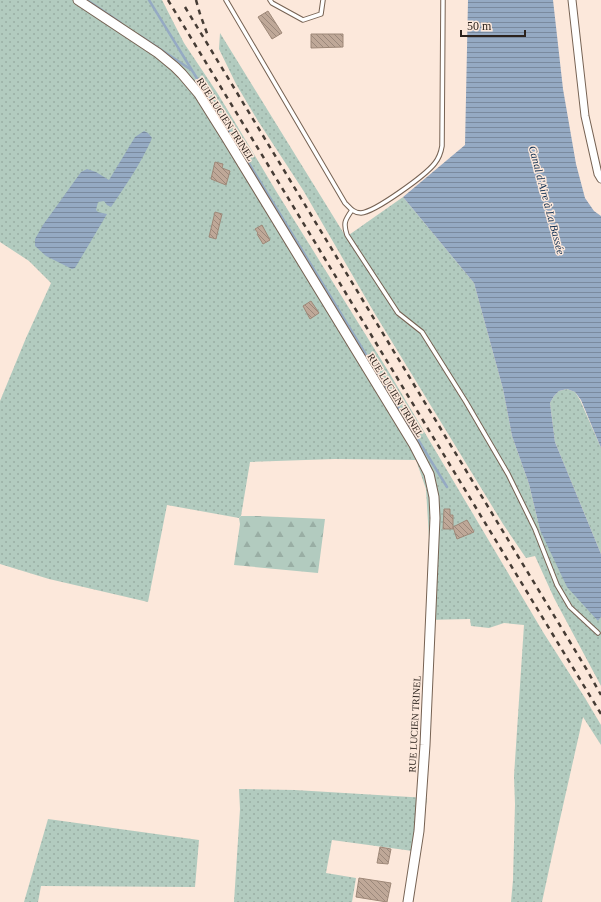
<svg xmlns="http://www.w3.org/2000/svg" width="601" height="902" viewBox="0 0 601 902" font-family="Georgia,serif">
	<style>
		.grass { fill: url(#grass-dots) }
		.forest { fill: url(#forest-firs) }
		.water { fill: url(#water-rules) }
		.lines { fill: none; stroke-linecap: round; stroke-linejoin: round }
		.stream { stroke: #95aac3; stroke-width: 2.5 }
		.building { fill: url(#building-back-hatch); stroke: #9e8878 }
		.service-casing { stroke: #766253; stroke-width: 5.5 }
		.minor-casing { stroke: #766253; stroke-width: 9 }
		.tertiary-casing { stroke: #766253; stroke-width: 11 }
		.service { stroke: #fff; stroke-width: 3.5 }
		.minor { stroke: #fff; stroke-width: 7 }
		.tertiary { stroke: #fff; stroke-width: 9 }
		.rail { stroke: #463c35; stroke-width: 2.5; stroke-dasharray: 5 5; stroke-linecap: butt }
		.labels { text-anchor: middle; stroke-width: 3; stroke-linejoin: round; paint-order: stroke }
		.street-label { font-size: 10px; fill: #2c231d; stroke: #fce8db }
		.water-label { font-size: 11px; font-style: italic; fill: #0c2c4f; stroke: #fce8db }
	</style>
	<defs>
		<pattern id="grass-dots" width="8" height="8" patternUnits="userSpaceOnUse"><rect width="8" height="8" fill="#b2cbbf"/><path d="M2 2h.1M6 6h.1" fill="none" stroke="#99aea4" stroke-width="1.8" stroke-linecap="round"/></pattern>
		<pattern id="forest-firs" width="22" height="20" patternUnits="userSpaceOnUse"><rect width="22" height="20" fill="#b2cbbf"/><path d="M5 1l3.5 6h-7zM16 11l3.5 6h-7z" fill="#99aea4"/></pattern>
		<pattern id="water-rules" width="6" height="5" patternUnits="userSpaceOnUse"><rect width="6" height="5" fill="#95aac3"/><path d="M0 2.5h6" fill="none" stroke="#7a8a9e"/></pattern>
		<pattern id="building-back-hatch" width="6" height="6" patternUnits="userSpaceOnUse"><rect width="6" height="6" fill="#bfa898"/><path d="M-1 5l2 2M0 0l6 6M5-1l2 2" fill="none" stroke="#9b887b"/></pattern>
	</defs>
	<rect width="100%" height="100%" fill="#fce8db"/>
	<!-- grass -->
	<g class="grass">
		<polygon points="0,0 162,0 184,43 218,94 276,191 387,369 543,632 585,698 601,725 601,745 583,717 558,828 542,902 511,902 513,880 515,804 514,776 524,625 504,623 489,628 471,626 470,619 426,620 429,538 426,489 416,460 335,459 250,462 241,516 239,518 167,505 148,602 49,579 0,564 0,401 26,338 51,283 29,261 0,242"/>
		<polygon points="220,33 346,237 403,197 474,283 503,389 512,436 529,484 540,530 598,620 601,617 601,686 554,598 535,556 526,558 503,524 375,314 303,190 258,121 236,84 219,49"/>
		<polygon points="567,389 575,392 580,400 601,448 601,554 555,442 550,403 554,396 559,391"/>
		<polygon points="239,789 295,790 427,798 420,852 332,840 326,873 356,878 352,902 234,902 240,809"/>
		<polygon points="48,819 199,840 195,887 41,886 38,902 24,902"/>
	</g>
	<!-- forest -->
	<polygon class="forest" points="241,516 257,516 325,519 318,573 234,565 240,524 239,518"/>
	<!-- water -->
	<g class="water">
		<polygon points="468,0 553,0 563,89 576,164 585,198 594,211 601,216 601,448 581,400 575,392 567,389 559,391 554,396 550,403 555,442 601,554 601,617 598,621 567,587 540,530 529,484 512,436 503,389 474,283 403,197 465,145"/>
		<path d="M144,131L148,133L152,138C142,162 126,185 111,207L107,205L104,201L98,202L96,210L98,212L107,214L75,268L72,269L46,256L35,246V239L43,225L81,172L87,169L96,172L109,180L135,137Z"/>
	</g>
	<g class="lines">
		<!-- stream -->
		<g class="stream">
			<polyline points="87,0 121,23"/>
			<polyline points="149,0 447,487"/>
			<polyline points="139,35 190,69"/>
		</g>
	</g>
	<!-- building -->
	<g class="building">
		<polygon points="268,11 282,33 272,39 258,17"/>
		<polygon points="311,34 343,34 343,47 311,48"/>
		<polygon points="215,162 223,164 222,168 230,171 226,185 211,179"/>
		<polygon points="215,212 222,214 216,239 209,237"/>
		<polygon points="262,225 270,240 263,244 257,234 258,233 255,229"/>
		<polygon points="311,301 319,313 310,319 303,306"/>
		<polygon points="444,509 450,509 450,515 453,515 453,529 443,529"/>
		<polygon points="467,520 474,532 457,539 453,527"/>
		<polygon points="380,847 391,849 388,864 377,863"/>
		<polygon points="359,878 391,883 387,902 356,897"/>
	</g>
	<g class="lines">
		<!-- service casing -->
		<g class="service-casing">
			<g id="service">
				<path d="M226,0L345,203L352,210C345,220 343,223 347,235L398,313L422,332L466,402L508,474L535,529L557,585L570,607L598,633"/>
				<polyline points="270,0 272,3 303,20 321,14 323,0"/>
				<path d="M352,210C355,212 358,213 361,213C375,212 426,175 435,163C439,158 441,152 442,146L443,0"/>
			</g>
		</g>
		<!-- minor casing -->
		<g class="minor-casing">
			<polyline id="minor" points="572,0 585,116 598,174 601,179"/>
		</g>
		<!-- tertiary casing -->
		<g class="tertiary-casing">
			<polyline id="tertiary" points="78,0 158,53 175,67 182,74 199,94 226,137 414,445 429,474 434,497 435,518 425,745 419,831 408,902"/>
		</g>
		<!-- service -->
		<use href="#service" class="service"/>
		<!-- minor -->
		<use href="#minor" class="minor"/>
		<!-- tertiary -->
		<use href="#tertiary" class="tertiary"/>
		<!-- rail -->
		<g class="rail">
			<polyline points="168,0 601,714"/>
			<polyline points="196,0 200,14 208,36"/>
			<polyline points="185,7 587,670 601,695"/>
		</g>
	</g>
	<g class="labels">
		<!-- street labels -->
		<g class="street-label">
			<text transform="translate(226 119) rotate(57)" y="4">RUE LUCIEN TRINEL</text>
			<text transform="translate(396 395) rotate(58)" y="4">RUE LUCIEN TRINEL</text>
			<text transform="translate(414 724) rotate(-87)" y="4">RUE LUCIEN TRINEL</text>
		</g>
		<!-- water labels -->
		<g class="water-label">
			<text transform="translate(547 200) rotate(75)" y="4">Canal d'Aire à La Bassée</text>
		</g>
	</g>
	<!-- scale -->
	<path d="M461 30v6h64v-6" fill="none" stroke="#2c231d" stroke-width="2"/>
	<text x="467" y="30" font-size="12" fill="#2c231d" stroke="#fce8db" stroke-width="3" paint-order="stroke">50 m</text>
</svg>
